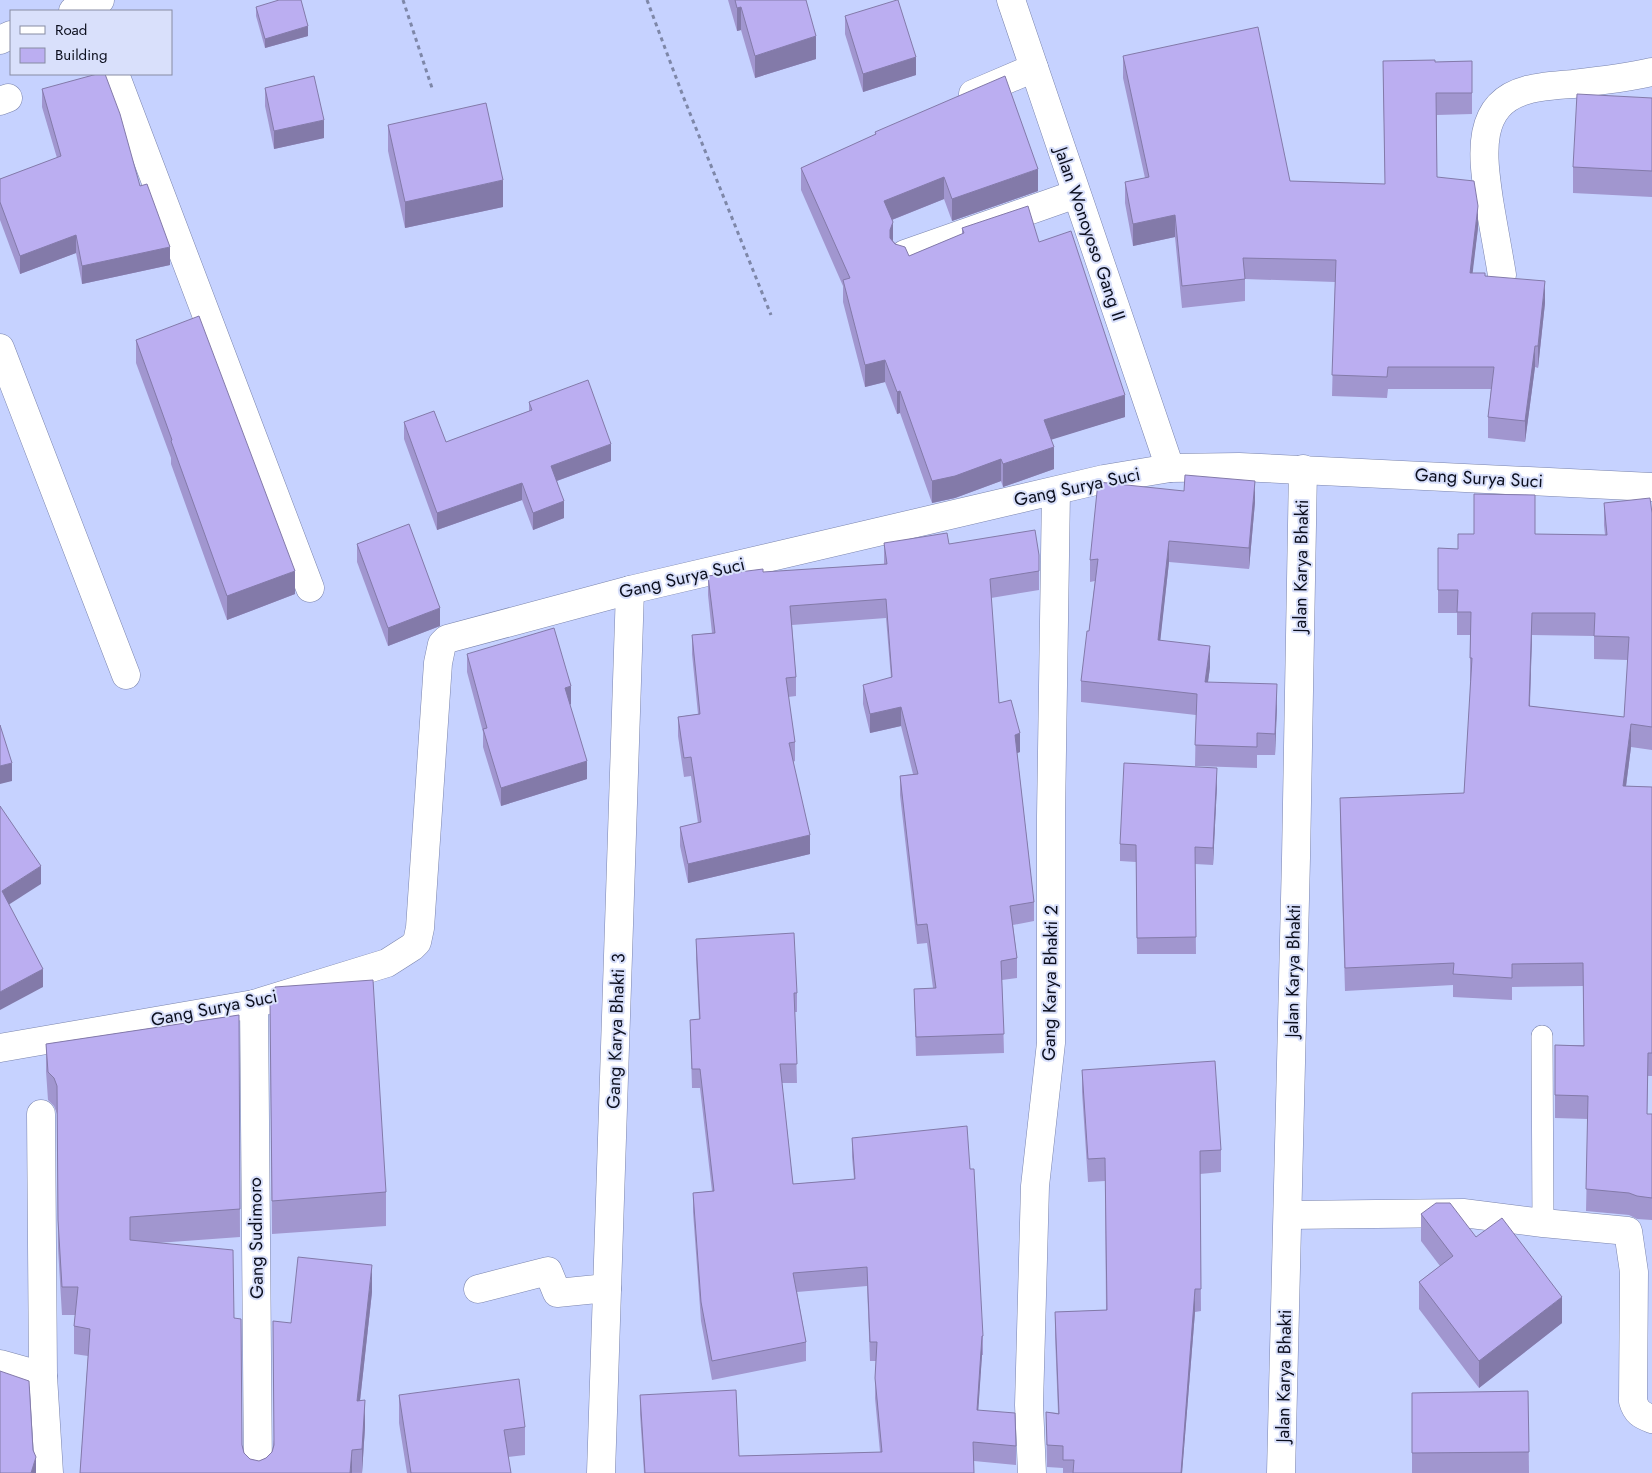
<svg xmlns="http://www.w3.org/2000/svg" width="1652" height="1473" viewBox="0 0 1652 1473" font-family="Jost,sans-serif">
	<style>
		.lines { fill: none; stroke-linecap: round; stroke-linejoin: round }
		.lane-casing { stroke: #7a84ad; stroke-width: 22 }
		.street-casing { stroke: #7a84ad; stroke-width: 29 }
		.path { stroke: #7e87a8; stroke-width: 3; stroke-dasharray: 4 4; stroke-linecap: butt }
		.lane { stroke: #fff; stroke-width: 21 }
		.street { stroke: #fff; stroke-width: 28 }
		.wall { fill: #a196cf; fill-rule: evenodd }
		.shaded-wall { fill: #837aa9 }
		.building { fill: #bbaef1; stroke: #837aa9; fill-rule: evenodd }
		.labels { text-anchor: middle; stroke-width: 4; stroke-linejoin: round; paint-order: stroke }
		.street-label { font-size: 18px; fill: #0c0f1e; stroke: #d9e0fb }
	</style>
	<rect width="100%" height="100%" fill="#c6d2ff"/>
	<g class="lines">
		<!-- lane casing -->
		<g class="lane-casing">
			<polyline id="lane" points="1542,1036 1543,1223"/>
		</g>
		<!-- street casing -->
		<g class="street-casing">
			<g id="street">
				<polyline points="1011,0 1170,468"/>
				<polyline points="73,11 100,0"/>
				<polyline points="0,40 11,35"/>
				<polyline points="115,74 310,588"/>
				<polyline points="973,94 1034,68"/>
				<polyline points="0,101 8,98"/>
				<polyline points="905,254 1076,194"/>
				<path d="M1502,275C1498,250 1493,225 1489,200C1483,158 1474,104 1527,90C1541,86 1558,85 1573,84C1600,81 1626,78 1652,72"/>
				<polyline points="0,348 126,675"/>
				<polyline points="254,1004 258,1473"/>
				<polyline points="0,1048 254,1004 387,963 412,947 417,942 420,928 438,663 442,644 447,639 630,590 1104,479 1170,468 1239,467 1652,487"/>
				<polyline points="41,1114 43,1376 49,1473"/>
				<path d="M1288,1215L1463,1213L1543,1223L1628,1231L1634,1272L1633,1401C1636,1412 1641,1415 1652,1419"/>
				<polyline points="478,1289 548,1271 557,1293 607,1288"/>
				<polyline points="0,1364 43,1376"/>
				<polyline points="601,1473 630,590"/>
				<polyline points="1032,1473 1029,1405 1035,1186 1051,1043 1051,816 1056,491"/>
				<polyline points="1281,1473 1296,858 1303,469"/>
			</g>
		</g>
		<!-- path -->
		<g class="path">
			<polyline points="403,0 432,88"/>
			<polyline points="647,0 683,96 771,315"/>
		</g>
		<!-- lane -->
		<use href="#lane" class="lane"/>
		<!-- street -->
		<use href="#street" class="street"/>
	</g>
	<!-- wall -->
	<g class="wall">
		<polygon points="728,0 806,0 816,59 755,78 741,30 737,31"/>
		<polygon points="256,7 308,36 265,48 256,16"/>
		<polygon points="845,16 916,75 863,92 845,34"/>
		<polygon points="1123,56 1290,181 1385,184 1383,61 1435,62 1472,61 1472,114 1437,115 1437,177 1478,228 1472,273 1485,276 1545,303 1538,368 1535,367 1525,442 1488,438 1488,417 1491,389 1388,389 1387,398 1332,396 1335,282 1245,279 1245,301 1182,308 1175,237 1133,246 1125,203 1125,182 1145,178 1123,78"/>
		<polygon points="265,88 324,138 274,149 265,106"/>
		<polygon points="42,89 140,186 170,265 82,284 76,253 20,274 0,220 0,179 57,158 42,107"/>
		<polygon points="1652,98 1652,197 1573,193 1573,167"/>
		<polygon points="388,125 503,207 405,228 388,151"/>
		<polygon points="875,132 1038,191 952,221 944,199 892,220 893,241 909,256 962,234 962,228 1039,242 1125,417 1051,439 1054,469 1003,487 1001,481 955,498 932,503 900,413 897,414 885,382 865,387 843,302 843,286 801,190 801,168 875,135"/>
		<polygon points="136,340 295,594 227,620 171,464 171,458 136,363"/>
		<polygon points="529,402 611,461 557,481 564,518 533,530 522,500 437,530 404,439 404,422 446,442 529,411"/>
		<polygon points="1255,502 1249,569 1169,562 1160,640 1210,667 1208,682 1277,705 1275,755 1257,755 1257,768 1195,766 1196,715 1081,702 1081,681 1089,631 1095,581 1090,582 1090,560"/>
		<path d="M1604,503L1652,513V750L1631,747L1626,786L1652,787V1076H1648L1647,1114H1652V1220L1637,1219L1629,1215L1586,1211L1588,1119L1555,1118V1045H1584L1583,986L1512,987V1000L1453,997V985L1345,991L1340,821V798L1464,793L1471,681H1470V635H1457V613H1438V548L1458,549L1535,534L1605,535L1604,525ZM1532,635L1594,636V659L1628,660L1624,717L1530,706Z"/>
		<polygon points="884,543 949,544 1039,555 1039,590 991,598 999,703 1020,752 1017,753 1034,902 1034,921 1013,925 1017,958 1017,978 1002,980 1004,1053 916,1056 914,989 933,988 927,943 917,944 900,795 900,776 913,774 901,726 870,733 863,704 863,685 891,678 886,618 792,625 796,677 796,696 788,697 795,742 795,761 793,762 810,854 688,883 680,846 680,827 698,823 691,776 684,777 678,736 678,717 698,714 692,654 692,635 712,633 708,595 708,576 884,564"/>
		<polygon points="357,544 440,626 388,646 357,562"/>
		<polygon points="467,654 571,704 570,705 587,779 501,806 483,747 483,732 467,672"/>
		<polygon points="1217,785 1213,865 1195,864 1196,954 1137,954 1136,862 1120,861 1120,844"/>
		<polygon points="696,939 797,993 797,1012 795,1012 797,1083 782,1083 793,1184 854,1179 852,1157 852,1138 983,1336 983,1355 982,1355 978,1410 1016,1446 1016,1465 974,1461 974,1473 644,1473 640,1414 640,1395 739,1456 880,1452 875,1398 876,1361 870,1361 867,1286 797,1292 806,1342 806,1361 712,1380 701,1321 693,1212 693,1193 712,1191 700,1088 692,1088 690,1020 699,1019 696,958"/>
		<polygon points="275,987 386,1192 386,1226 272,1234 270,1004 275,1004"/>
		<polygon points="239,1015 240,1237 157,1243 234,1318 242,1445 244,1453 250,1459 259,1461 266,1458 272,1452 273,1446 291,1323 372,1292 360,1400 365,1427 362,1473 80,1473 88,1356 74,1354 74,1326 75,1315 62,1315 58,1248 57,1114 54,1106 48,1100 46,1071 46,1044"/>
		<polygon points="1082,1070 1221,1150 1221,1172 1200,1174 1201,1311 1195,1312 1182,1473 1063,1473 1063,1468 1047,1467 1046,1412 1058,1413 1055,1335 1055,1312 1106,1310 1105,1181 1088,1182 1082,1092"/>
		<polygon points="1421,1214 1476,1237 1562,1323 1479,1388 1419,1309 1419,1282 1440,1266 1421,1241"/>
		<polygon points="1528,1391 1529,1473 1412,1473 1412,1393"/>
		<polygon points="399,1395 525,1427 525,1455 508,1457 511,1473 407,1473 399,1423"/>
	</g>
	<!-- shaded-wall -->
	<g class="shaded-wall">
		<polygon points="741,7 741,30 737,31 737,8"/>
		<polygon points="308,26 308,36 265,48 265,39"/>
		<polygon points="816,36 816,59 755,78 755,56"/>
		<polygon points="916,57 916,75 863,92 863,74"/>
		<polygon points="324,120 324,138 274,149 274,131"/>
		<polygon points="1038,169 1038,191 952,221 952,199"/>
		<polygon points="944,177 944,199 884,223 884,201"/>
		<polygon points="503,180 503,207 405,228 405,202"/>
		<polygon points="1478,206 1478,228 1470,295 1470,273"/>
		<polygon points="1175,215 1175,237 1133,246 1133,224"/>
		<polygon points="893,222 893,244 890,252 890,230"/>
		<polygon points="76,235 76,253 20,274 20,256"/>
		<polygon points="170,247 170,265 82,284 82,266"/>
		<polygon points="1545,281 1545,303 1538,368 1538,346"/>
		<polygon points="1535,346 1535,367 1525,442 1525,421"/>
		<polygon points="885,360 885,382 865,387 865,365"/>
		<polygon points="900,391 900,413 897,414 897,392"/>
		<polygon points="1125,395 1125,417 1044,442 1044,420"/>
		<polygon points="611,444 611,461 551,483 551,466"/>
		<polygon points="1054,447 1054,469 1003,487 1003,464"/>
		<polygon points="1001,459 1001,481 955,498 932,503 932,481"/>
		<polygon points="1255,481 1255,502 1249,569 1249,548"/>
		<polygon points="522,483 522,500 437,530 437,513"/>
		<polygon points="564,501 564,518 533,530 533,513"/>
		<polygon points="1169,541 1169,562 1158,661 1158,640"/>
		<polygon points="295,571 295,594 227,620 227,596"/>
		<polygon points="440,608 440,626 388,646 388,628"/>
		<polygon points="1532,613 1532,635 1529,728 1529,706"/>
		<polygon points="1210,646 1210,667 1205,703 1205,682"/>
		<polygon points="1277,684 1277,705 1275,755 1275,734"/>
		<polygon points="571,686 571,704 565,706 565,688"/>
		<polygon points="901,707 901,726 870,733 870,714"/>
		<polygon points="1631,724 1631,747 1623,809 1623,786"/>
		<polygon points="1020,733 1020,752 1015,754 1015,735"/>
		<polygon points="587,761 587,779 501,806 501,788"/>
		<polygon points="12,763 12,781 0,784 0,766"/>
		<polygon points="1217,768 1217,785 1213,865 1213,848"/>
		<polygon points="810,835 810,854 688,883 688,864"/>
		<polygon points="41,866 41,884 2,909 2,891"/>
		<polygon points="43,969 43,987 0,1010 0,992"/>
		<polygon points="372,1265 372,1292 357,1428 357,1401"/>
		<polygon points="1195,1289 1195,1312 1182,1473 1181,1473"/>
		<polygon points="1562,1297 1562,1323 1479,1388 1479,1361"/>
		<polygon points="982,1336 982,1355 977,1429 977,1410"/>
		<polygon points="365,1400 365,1427 362,1473 362,1449"/>
		<polygon points="352,1450 352,1473 350,1473"/>
		<polygon points="36,1457 36,1473 31,1473"/>
	</g>
	<!-- building -->
	<g class="building">
		<polygon points="279,0 301,0 308,26 265,39 256,7"/>
		<polygon points="735,0 806,0 816,36 755,56 741,7 737,8"/>
		<polygon points="897,0 898,0 916,57 863,74 845,16"/>
		<polygon points="1258,27 1290,181 1385,184 1383,61 1435,60 1435,62 1472,61 1472,93 1436,93 1437,177 1474,181 1478,206 1470,273 1485,273 1485,276 1545,281 1538,346 1535,346 1525,421 1488,417 1494,367 1388,367 1387,377 1332,375 1336,260 1243,258 1245,279 1182,286 1175,215 1133,224 1125,182 1149,177 1123,56"/>
		<polygon points="97,74 105,74 120,114 140,186 147,184 170,247 82,266 76,235 20,256 0,202 0,179 61,156 42,89"/>
		<polygon points="314,76 324,120 274,131 265,88"/>
		<polygon points="1005,76 1038,169 952,199 944,177 884,201 893,222 890,230 890,238 895,244 905,247 909,256 964,233 962,228 1028,206 1039,242 1071,231 1125,395 1044,420 1054,447 1003,464 1001,459 955,476 932,481 900,391 897,392 885,360 865,365 843,280 850,278 801,168 876,134 875,132"/>
		<polygon points="1577,94 1652,98 1652,171 1573,167"/>
		<polygon points="486,103 503,180 405,202 388,125"/>
		<polygon points="199,316 295,571 227,596 171,441 172,440 136,340"/>
		<polygon points="588,380 611,444 551,466 564,501 533,513 522,483 437,513 404,422 434,411 446,442 532,410 529,402"/>
		<polygon points="1185,475 1255,481 1249,548 1169,541 1158,640 1210,646 1205,682 1277,684 1275,734 1257,733 1257,747 1195,745 1197,694 1081,681 1087,631 1089,631 1098,559 1090,560 1098,482 1184,491"/>
		<path d="M1474,494L1535,495V534L1607,535L1604,503L1650,498L1652,513V727L1631,724L1623,786L1652,787V1053H1648L1647,1114H1652V1198L1637,1196L1629,1193L1586,1189L1588,1096L1555,1095V1045L1584,1046L1583,963L1512,964V978L1453,974L1454,963L1345,968L1340,798L1464,793L1472,658H1470L1471,612H1457L1458,590H1438V548L1458,549V534H1474ZM1532,613H1595L1594,636L1629,637L1624,717L1529,706Z"/>
		<polygon points="409,524 440,608 388,628 357,544"/>
		<polygon points="1035,530 1039,555 1039,571 990,579 999,703 1011,700 1020,733 1015,735 1034,902 1010,906 1017,958 1001,961 1004,1034 916,1037 914,989 936,988 927,924 917,925 900,776 918,774 901,707 870,714 863,685 892,677 886,599 790,606 796,677 786,678 795,742 789,743 810,835 688,864 680,827 701,822 691,757 684,758 678,717 700,714 692,635 715,633 708,576 763,569 763,572 887,564 884,543 947,533 949,544"/>
		<polygon points="554,628 571,686 565,688 587,761 501,788 483,729 487,728 467,654"/>
		<polygon points="0,725 12,763 0,766"/>
		<polygon points="1124,763 1217,768 1213,848 1195,847 1196,937 1137,938 1136,845 1120,844"/>
		<polygon points="0,806 41,866 2,891 43,969 0,992"/>
		<polygon points="794,933 797,993 794,993 797,1064 780,1064 793,1184 855,1179 852,1138 967,1126 970,1169 974,1169 983,1336 982,1336 977,1410 1015,1413 1016,1446 973,1442 974,1473 645,1473 640,1395 736,1390 739,1456 882,1452 875,1378 877,1342 870,1342 867,1267 793,1273 806,1342 712,1361 701,1302 693,1193 714,1191 700,1069 692,1069 690,1020 700,1019 696,939"/>
		<polygon points="373,980 386,1192 272,1201 270,1004 276,1003 275,987"/>
		<polygon points="239,1015 240,1209 130,1217 130,1240 233,1250 234,1318 241,1319 242,1445 244,1453 250,1459 259,1461 266,1458 272,1452 274,1445 273,1321 291,1323 298,1257 372,1265 357,1401 365,1400 362,1449 352,1450 350,1473 80,1473 90,1329 74,1326 78,1287 62,1287 58,1220 57,1086 54,1078 48,1072 46,1044"/>
		<polygon points="1215,1061 1221,1150 1200,1151 1201,1289 1195,1289 1181,1473 1073,1473 1074,1460 1063,1460 1063,1446 1047,1445 1046,1412 1059,1414 1055,1312 1107,1310 1105,1158 1088,1159 1082,1070"/>
		<polygon points="1436,1203 1450,1203 1476,1237 1502,1218 1562,1297 1479,1361 1419,1282 1453,1256 1421,1214"/>
		<polygon points="0,1371 29,1381 33,1450 36,1457 31,1473 0,1473"/>
		<polygon points="519,1379 525,1427 504,1430 511,1473 411,1473 399,1395"/>
		<polygon points="1528,1391 1529,1452 1412,1453 1412,1393"/>
	</g>
	<g class="labels">
		<!-- street labels -->
		<g class="street-label">
			<text transform="translate(1090 234) rotate(71)" y="6">Jalan Wonoyoso Gang II</text>
			<text transform="translate(1479 478) rotate(3)" y="6">Gang Surya Suci</text>
			<text transform="translate(1077 487) rotate(-12)" y="6">Gang Surya Suci</text>
			<text transform="translate(1301 566) rotate(-89)" y="6">Jalan Karya Bhakti</text>
			<text transform="translate(682 578) rotate(-13)" y="6">Gang Surya Suci</text>
			<text transform="translate(1293 971) rotate(-89)" y="6">Jalan Karya Bhakti</text>
			<text transform="translate(1050 983) rotate(-89)" y="6">Gang Karya Bhakti 2</text>
			<text transform="translate(214 1008) rotate(-11)" y="6">Gang Surya Suci</text>
			<text transform="translate(616 1031) rotate(-88)" y="6">Gang Karya Bhakti 3</text>
			<text transform="translate(256 1238) rotate(-91)" y="6">Gang Sudimoro</text>
			<text transform="translate(1284 1376) rotate(-89)" y="6">Jalan Karya Bhakti</text>
		</g>
	</g>
	<!-- legend -->
	<rect x="10" y="10" width="162" height="65" fill="#d9e0fb" stroke="#878ca3"/>
	<rect x="20" y="26" width="25" height="8" fill="#ffffff" stroke="#878ca3"/>
	<text x="55" y="35" font-size="15" fill="#0c0f1e">Road</text>
	<rect x="20" y="48" width="25" height="15" fill="#bbaef1" stroke="#878ca3"/>
	<text x="55" y="60" font-size="15" fill="#0c0f1e">Building</text>
</svg>
